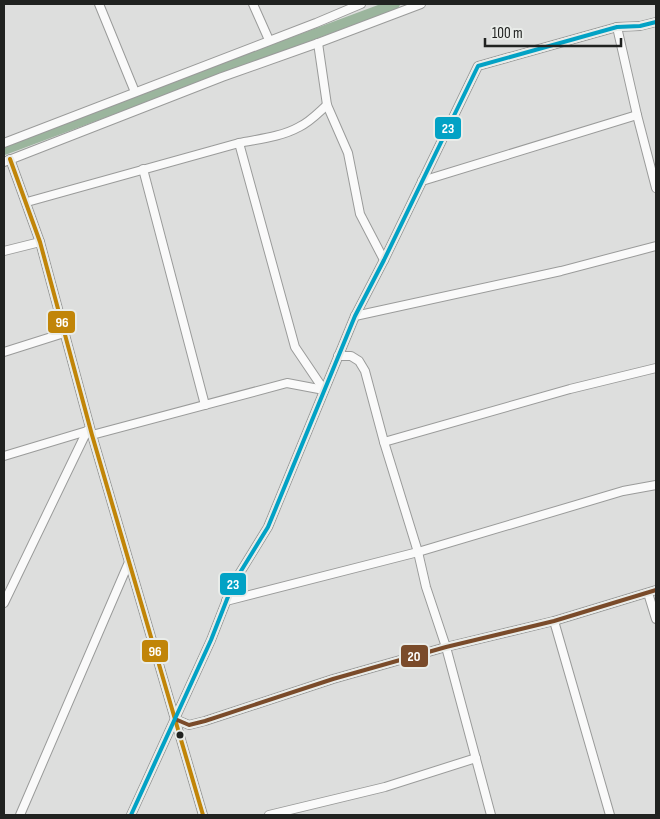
<svg xmlns="http://www.w3.org/2000/svg" width="660" height="819" viewBox="0 0 660 819" font-family="'Sofia Sans Condensed',sans-serif">
	<style>
		.lines { fill: none; stroke-linecap: round; stroke-linejoin: round }
		.canal { stroke: #9bb59d; stroke-width: 10 }
		.minor-casing { stroke: #9a9b9a; stroke-width: 10 }
		.minor { stroke: #fafafa; stroke-width: 8 }
		.bus-1-casing { stroke: #e9ece9; stroke-width: 8 }
		.bus-2-casing { stroke: #e9ece9; stroke-width: 8 }
		.bus-3-casing { stroke: #e9ece9; stroke-width: 8 }
		.bus-1 { stroke: #c18508; stroke-width: 4 }
		.bus-2 { stroke: #7a4b2a; stroke-width: 4 }
		.bus-3 { stroke: #02a2c5; stroke-width: 4 }
		.bus-dot { fill: #202220; stroke: #e9ece9; stroke-width: 2 }
		.line-badge { stroke: #e9ece9; stroke-width: 2 }
		.badge-label { font-size: 14px; text-anchor: middle; font-weight: bold; fill: #fff }
	</style>
	<rect width="100%" height="100%" fill="#dddedd"/>
	<g class="lines">
		<!-- canal -->
		<polyline class="canal" points="4,150 395,4"/>
		<!-- minor casing -->
		<g class="minor-casing">
			<g id="minor">
				<polyline points="99,4 135,92"/>
				<polyline points="253,4 269,40"/>
				<polyline points="617,27 637,115 656,188"/>
				<polyline points="318,43 327,105 348,153 360,214 384,260"/>
				<polyline points="4,143 316,23 361,4"/>
				<polyline points="239,143 295,347 324,390"/>
				<polyline points="10,159 40,242 92,435 203,815"/>
				<polyline points="4,162 222,77 318,43 421,4"/>
				<polyline points="143,169 205,405"/>
				<polyline points="422,181 637,115"/>
				<path d="M27,202L239,143C259,139 281,137 299,127C310,122 318,113 327,105"/>
				<polyline points="4,251 40,242"/>
				<polyline points="355,316 561,271 656,246"/>
				<polyline points="4,352 64,333"/>
				<polyline points="338,356 351,356 359,361 365,371 384,442 418,552 426,587 446,647 491,815"/>
				<polyline points="384,442 570,389 656,368"/>
				<polyline points="4,456 87,431 92,435 287,383 324,390"/>
				<polyline points="648,593 656,619"/>
				<polyline points="226,601 418,552 623,491 656,485"/>
				<polyline points="4,603 87,431"/>
				<polyline points="554,621 610,815"/>
				<polyline points="175,719 189,725 205,721 333,679 446,647 554,621 656,590"/>
				<polyline points="20,815 129,562"/>
				<polyline points="131,815 211,640 233,584 268,527 355,316 384,260 478,66 617,27 640,26 656,22"/>
				<polyline points="269,815 385,787 476,758"/>
			</g>
		</g>
		<!-- minor -->
		<use href="#minor" class="minor"/>
		<!-- bus-1 casing -->
		<g class="bus-1-casing">
			<polyline id="bus-1" points="10,159 40,242 92,435 203,815"/>
		</g>
		<!-- bus-2 casing -->
		<g class="bus-2-casing">
			<polyline id="bus-2" points="175,719 189,725 205,721 333,679 446,647 554,621 656,590"/>
		</g>
		<!-- bus-3 casing -->
		<g class="bus-3-casing">
			<polyline id="bus-3" points="131,815 211,640 233,584 268,527 355,316 384,260 478,66 617,27 640,26 656,22"/>
		</g>
		<!-- bus-1 -->
		<use href="#bus-1" class="bus-1"/>
		<!-- bus-2 -->
		<use href="#bus-2" class="bus-2"/>
		<!-- bus-3 -->
		<use href="#bus-3" class="bus-3"/>
	</g>
	<!-- markers -->
	<circle class="bus-dot" cx="180" cy="735" r="4.5"/>
	<g class="line-badge">
		<rect x="434" y="116" width="28" height="24" rx="5" fill="#02a2c5"/>
		<rect x="47" y="310" width="29" height="24" rx="5" fill="#c18508"/>
		<rect x="219" y="572" width="28" height="24" rx="5" fill="#02a2c5"/>
		<rect x="141" y="639" width="28" height="24" rx="5" fill="#c18508"/>
		<rect x="400" y="644" width="29" height="24" rx="5" fill="#7a4b2a"/>
	</g>
	<g class="badge-label">
		<text x="448" y="133">23</text>
		<text x="62" y="327">96</text>
		<text x="233" y="589">23</text>
		<text x="155" y="656">96</text>
		<text x="414" y="661">20</text>
	</g>
	<!-- border -->
	<rect width="660" height="819" fill="none" stroke="#202220" stroke-width="10"/>
	<!-- scale -->
	<path d="M485 38v8h136v-8" fill="none" stroke="#202220" stroke-width="2.5"/>
	<text x="492" y="38" font-size="15" fill="#202220" stroke="#e9ece9" stroke-width="4" paint-order="stroke">100 m</text>
</svg>
